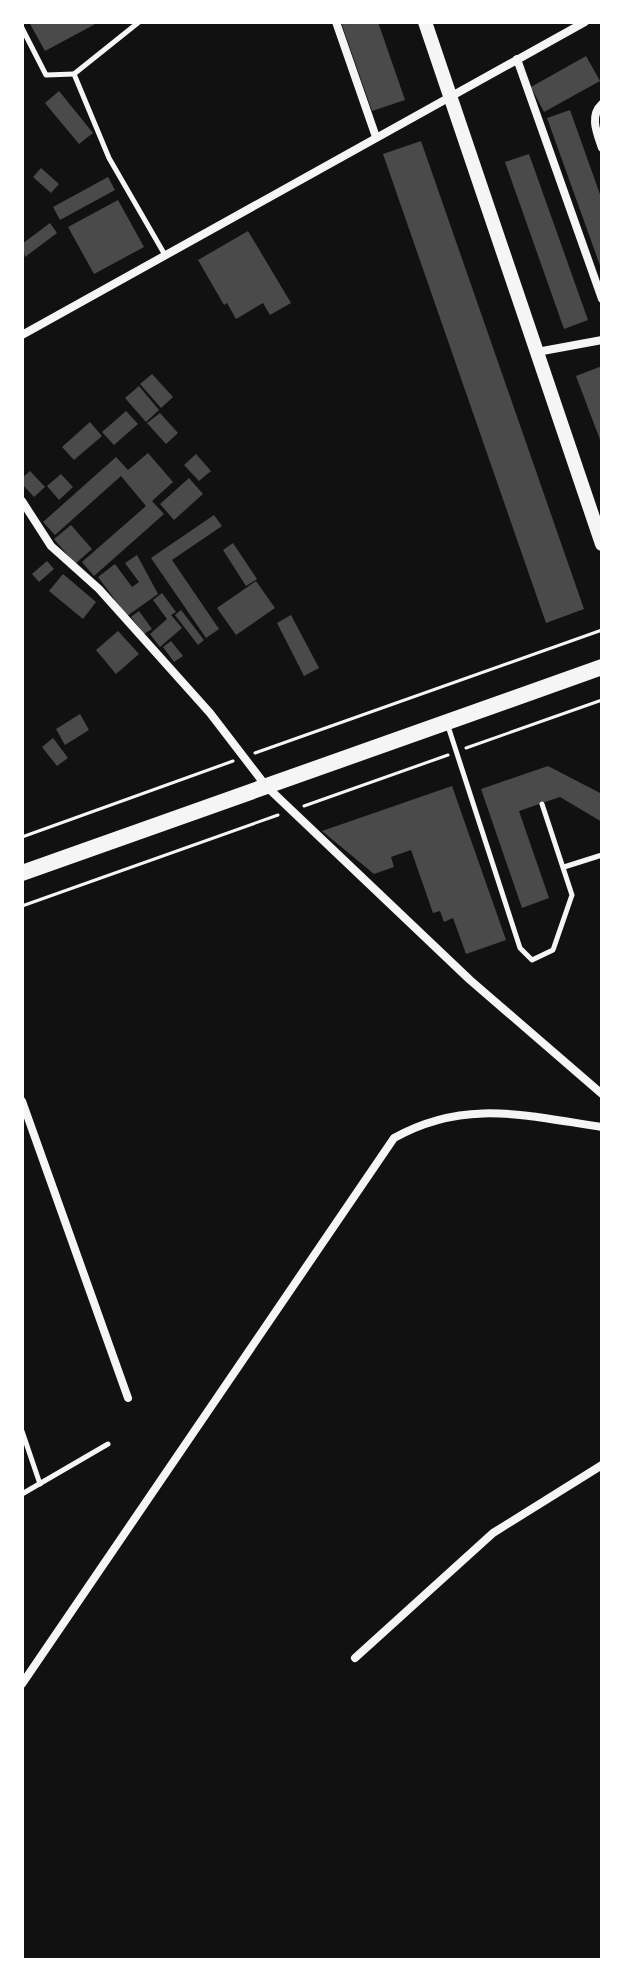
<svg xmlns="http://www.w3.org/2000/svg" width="624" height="1982" viewBox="0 0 624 1982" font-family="'Open Sans',sans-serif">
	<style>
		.building { fill: #4a4a4a }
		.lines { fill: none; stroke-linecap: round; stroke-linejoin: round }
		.path { stroke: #f5f5f5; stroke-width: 3 }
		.service { stroke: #f5f5f5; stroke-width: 5 }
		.minor { stroke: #f5f5f5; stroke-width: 8 }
		.secondary { stroke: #f5f5f5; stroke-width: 14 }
		.primary { stroke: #f5f5f5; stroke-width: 16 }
	</style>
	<rect width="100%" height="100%" fill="#111"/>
	<!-- building -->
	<g class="building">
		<polygon points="29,22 99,22 45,51"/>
		<polygon points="341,22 378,22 405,100 372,111"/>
		<polygon points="586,56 600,81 544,112 531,87"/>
		<polygon points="59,91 93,133 79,144 45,103"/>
		<polygon points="570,110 602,200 602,271 547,118"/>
		<polygon points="421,141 584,609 546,623 383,154"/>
		<polygon points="529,154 588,320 564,329 505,162"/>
		<polygon points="41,168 59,184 51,193 33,177"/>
		<polygon points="108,177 115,190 60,220 53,207"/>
		<polygon points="118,200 144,247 94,274 68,227"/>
		<polygon points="50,223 57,233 25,257 22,244"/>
		<polygon points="248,231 291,303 270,315 263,303 236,319 227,303 224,305 198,260"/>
		<polygon points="602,366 602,445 576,376"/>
		<polygon points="152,374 173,397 161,408 140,384"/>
		<polygon points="139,386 159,410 146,422 125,398"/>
		<polygon points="126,411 138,424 114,445 102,432"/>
		<polygon points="160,413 178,433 166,444 147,423"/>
		<polygon points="90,422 102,436 74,460 62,447"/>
		<polygon points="148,453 173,482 152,501 164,514 94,576 82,562 146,506 121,476 55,535 43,522 116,457 128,470"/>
		<polygon points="196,454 211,471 199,481 184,465"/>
		<polygon points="30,471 45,487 34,497 22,484 22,478"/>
		<polygon points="61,474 73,487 59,500 47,486"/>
		<polygon points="189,478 203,494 174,520 160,504"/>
		<polygon points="214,515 222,526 172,560 219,629 206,638 151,558"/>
		<polygon points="71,525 92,549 75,564 54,539"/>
		<polygon points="233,543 257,579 246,586 223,550"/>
		<polygon points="137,555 158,594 127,616 98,577 115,564 132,587 139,582 125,563"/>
		<polygon points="47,561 54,569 39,582 32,574"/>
		<polygon points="63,574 96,602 83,619 49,591"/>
		<polygon points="256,581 275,608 236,635 217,608"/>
		<polygon points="162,593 176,612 171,615 182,628 160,647 150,634 167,619 153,600"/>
		<polygon points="181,610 204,640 198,645 175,615"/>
		<polygon points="139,611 152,629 144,634 131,617"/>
		<polygon points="291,615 319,668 304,676 277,623"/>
		<polygon points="118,631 139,654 116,674 96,650"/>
		<polygon points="171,641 183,656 174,662 163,647"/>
		<polygon points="80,714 89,730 65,745 56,729"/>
		<polygon points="53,738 68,758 57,766 42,747"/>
		<polygon points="548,766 602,794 602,822 560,797 519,811 549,898 522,908 481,789"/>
		<polygon points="452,786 506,940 466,954 453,918 444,922 440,911 433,913 411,850 391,857 394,867 374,874 322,831"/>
	</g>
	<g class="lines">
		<!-- path -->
		<g class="path">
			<polyline points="466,748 602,700"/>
			<polyline points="255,753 602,630"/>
			<polyline points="304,806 448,755"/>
			<polyline points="22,837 233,761"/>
			<polyline points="22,906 278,815"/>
		</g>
		<!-- service -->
		<g class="service">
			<polyline points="139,22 74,74 109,158 165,255"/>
			<polyline points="22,28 46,75 74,74"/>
			<polyline points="447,723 520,948 532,960 553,950 572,895 542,804"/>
			<polyline points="564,867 602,855"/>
			<polyline points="22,1431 40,1484"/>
			<polyline points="22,1494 108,1444"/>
		</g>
		<!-- minor -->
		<g class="minor">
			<polyline points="336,22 376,137"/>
			<polyline points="517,59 602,299"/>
			<path d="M602,104C589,116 597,133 602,148"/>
			<polyline points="22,335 585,22"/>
			<polyline points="537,352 602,340"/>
			<polyline points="22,501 51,546 99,589 210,713 266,786 470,980 602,1094"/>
			<polyline points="22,1101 128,1398"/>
			<polyline points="355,1658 493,1533 602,1465"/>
			<path d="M22,1684L394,1138C465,1098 527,1116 602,1127"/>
		</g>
		<!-- secondary -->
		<polyline class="secondary" points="425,22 602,544"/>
		<!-- primary -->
		<polyline class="primary" points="22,873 602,667"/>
	</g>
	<!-- border -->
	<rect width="624" height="1982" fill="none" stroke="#ffffff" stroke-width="48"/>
</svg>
